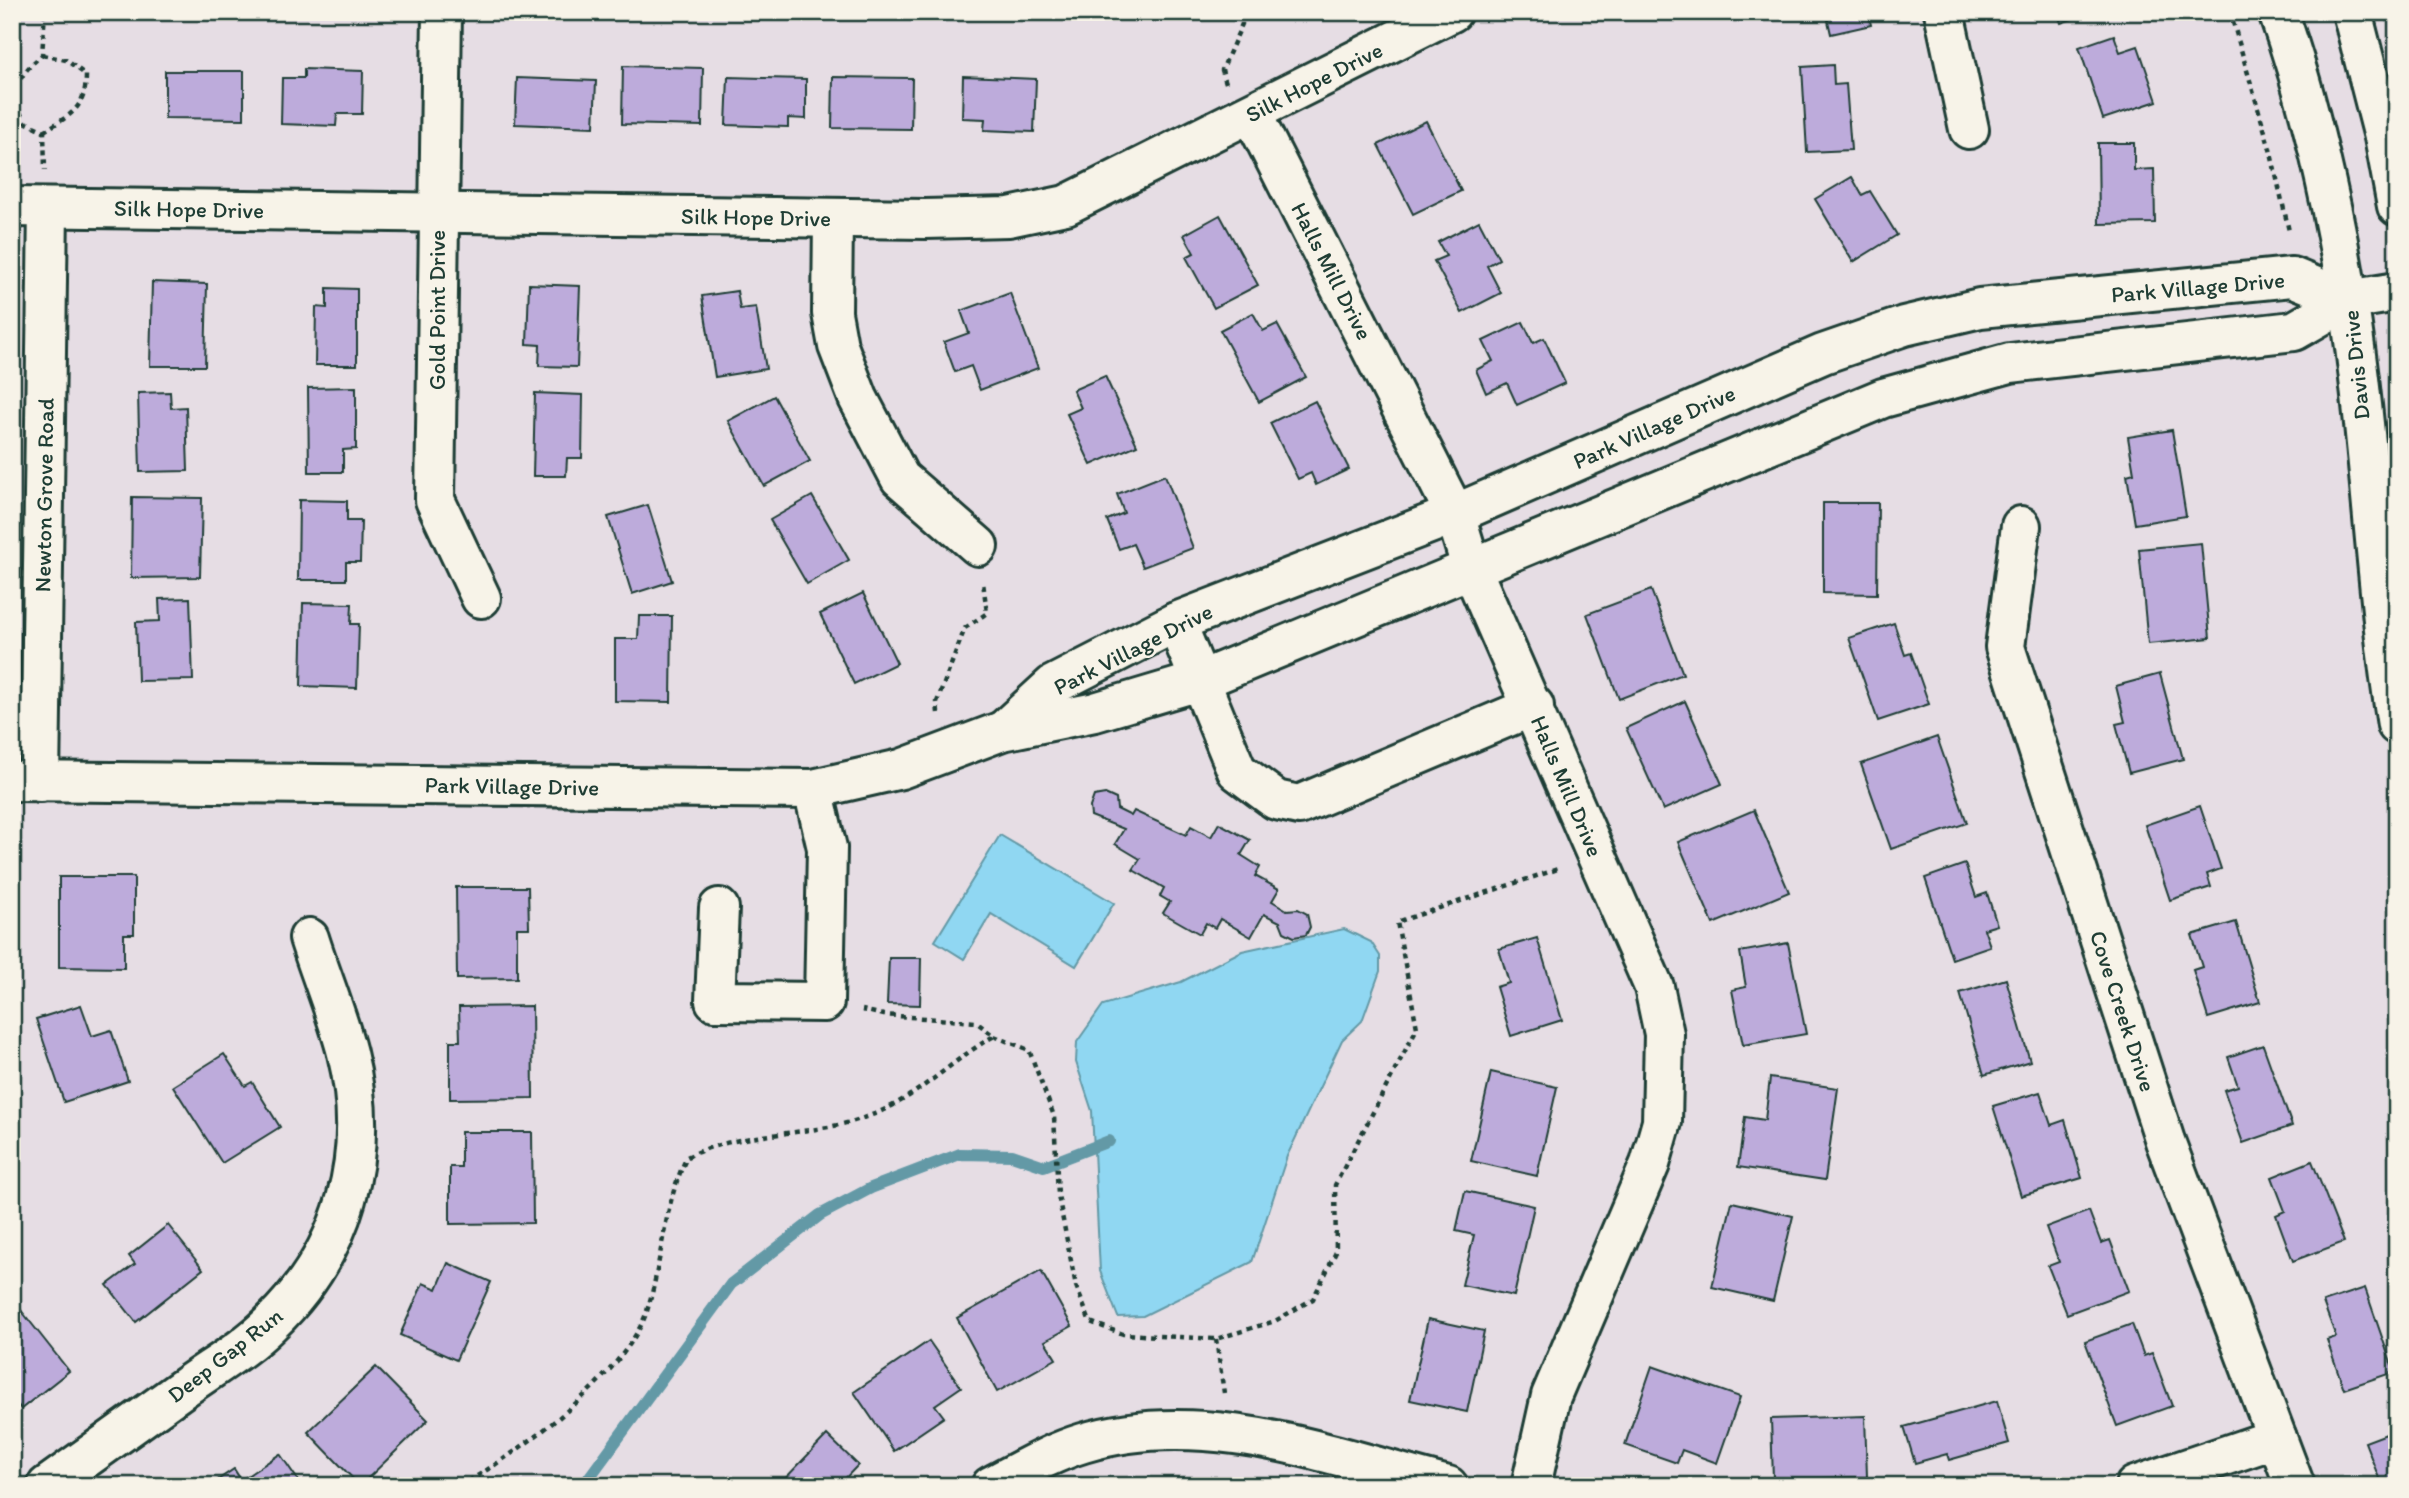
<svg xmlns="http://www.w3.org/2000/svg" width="2409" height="1498" viewBox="0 0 2409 1498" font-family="Itim,sans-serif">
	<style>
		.water { fill: #90d7f2; stroke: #6399a6; stroke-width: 2 }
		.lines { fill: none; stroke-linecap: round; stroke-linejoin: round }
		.stream { stroke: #6399a6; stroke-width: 12 }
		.building { fill: #bdabdb; stroke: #1f3d34; stroke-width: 2 }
		.minor-casing { stroke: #1f3d34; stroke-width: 44 }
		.major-casing { stroke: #1f3d34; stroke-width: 44 }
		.path { stroke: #1f3d34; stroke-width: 4.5; stroke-dasharray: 5 5; stroke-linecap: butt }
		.minor { stroke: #f7f3e8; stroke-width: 38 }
		.major { stroke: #f7f3e8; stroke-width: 38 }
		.labels { text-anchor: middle; stroke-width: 5; stroke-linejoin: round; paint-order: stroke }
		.street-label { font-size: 23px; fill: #1f3d34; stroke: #f7f3e8 }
	</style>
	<rect width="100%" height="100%" fill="#e6dde4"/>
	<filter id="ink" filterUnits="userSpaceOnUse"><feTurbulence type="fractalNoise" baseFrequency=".0143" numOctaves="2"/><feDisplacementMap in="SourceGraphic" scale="14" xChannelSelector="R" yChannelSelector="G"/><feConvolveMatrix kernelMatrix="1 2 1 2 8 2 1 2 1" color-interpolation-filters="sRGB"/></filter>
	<g filter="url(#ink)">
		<!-- water -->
		<g class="water">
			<polygon points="1000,835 1114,903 1076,966 991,914 964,959 935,941"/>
			<polygon points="1344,929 1371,942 1380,956 1380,971 1362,1021 1342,1040 1287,1156 1252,1262 1143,1316 1118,1317 1100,1271 1092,1111 1076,1062 1077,1042 1103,1005 1181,982 1242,951"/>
		</g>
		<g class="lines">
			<!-- stream -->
			<polyline class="stream" points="583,1486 731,1284 820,1215 871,1188 960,1154 1012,1155 1044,1166 1109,1141"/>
		</g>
		<!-- building -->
		<g class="building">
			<polygon points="1826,12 1868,12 1871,25 1831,34"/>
			<polygon points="2057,12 2092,12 2061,23"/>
			<polygon points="2114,35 2120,52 2138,46 2157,101 2103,119 2079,47"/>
			<polygon points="1833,65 1834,85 1846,84 1851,150 1807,152 1802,67"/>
			<polygon points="623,66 703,68 702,126 622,124"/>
			<polygon points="304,69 363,71 362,114 337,114 336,126 281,124 282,78 304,78"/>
			<polygon points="165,71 244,71 244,119 165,118"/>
			<polygon points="963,76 1036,79 1034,132 984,130 985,119 962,118"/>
			<polygon points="728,77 806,79 806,119 788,118 788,127 726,125"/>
			<polygon points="833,77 912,78 911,129 832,128"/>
			<polygon points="517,78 596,81 594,127 515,124"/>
			<polygon points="1426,121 1461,191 1413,214 1378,145"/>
			<polygon points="2098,143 2134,143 2134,170 2154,169 2155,223 2099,224"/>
			<polygon points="1852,177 1862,195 1870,191 1897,235 1853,262 1815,199"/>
			<polygon points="1220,215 1258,285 1214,308 1186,257 1194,253 1184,235"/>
			<polygon points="1479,221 1499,259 1487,266 1501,293 1462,313 1434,261 1446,256 1438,242"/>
			<polygon points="152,282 207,284 205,366 150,366"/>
			<polygon points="529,284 580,286 577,367 539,366 540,345 527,344"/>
			<polygon points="327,288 357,289 357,365 315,365 316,307 327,308"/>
			<polygon points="737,291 740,309 756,307 766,369 715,377 702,296"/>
			<polygon points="1010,293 1038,368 980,390 971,366 955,372 944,342 969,333 961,311"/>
			<polygon points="1253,313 1263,331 1277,324 1306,377 1259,402 1220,330"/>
			<polygon points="1523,322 1533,343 1544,338 1565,383 1517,405 1507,383 1486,393 1476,370 1493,361 1483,341"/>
			<polygon points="1105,376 1137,445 1091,465 1067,414 1081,408 1073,390"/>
			<polygon points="356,387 356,449 343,450 343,472 309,472 308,388"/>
			<polygon points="170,392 171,408 186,407 188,471 140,472 138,393"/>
			<polygon points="535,393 583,395 582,458 567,458 566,476 533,476"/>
			<polygon points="774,396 810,461 764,486 728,421"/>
			<polygon points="1315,401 1349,469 1316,485 1311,473 1298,479 1270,423"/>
			<polygon points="2172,430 2186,516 2135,524 2127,475 2134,473 2128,437"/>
			<polygon points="1165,475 1193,548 1143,567 1133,544 1119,549 1107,520 1124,513 1117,494"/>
			<polygon points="812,496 849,560 807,584 770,520"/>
			<polygon points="132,497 202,498 200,577 131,578"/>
			<polygon points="299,500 347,501 347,521 361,521 360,562 346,562 346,580 298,580"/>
			<polygon points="1823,503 1878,503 1877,594 1823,593"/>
			<polygon points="648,505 672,581 632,594 608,517"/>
			<polygon points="2201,543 2210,638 2148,644 2139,549"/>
			<polygon points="1651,590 1683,674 1619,699 1587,614"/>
			<polygon points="863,593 897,663 854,684 820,614"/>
			<polygon points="190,598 193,680 138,681 136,622 160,621 159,599"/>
			<polygon points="303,603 352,604 351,624 359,624 357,688 301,686"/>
			<polygon points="639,616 672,616 671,702 615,701 615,639 638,639"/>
			<polygon points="1894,623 1905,655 1911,653 1929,704 1878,721 1849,638"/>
			<polygon points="2160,674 2183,759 2129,773 2116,724 2125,722 2116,686"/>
			<polygon points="1685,701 1722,784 1663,810 1626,728"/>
			<polygon points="1937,737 1967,823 1891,849 1861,764"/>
			<polygon points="1105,794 1116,799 1117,809 1131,816 1134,811 1186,835 1191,826 1211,837 1219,823 1250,840 1241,855 1260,867 1255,876 1279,889 1272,901 1287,910 1298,909 1307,914 1310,927 1306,935 1294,937 1284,932 1280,922 1264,914 1251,937 1220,919 1215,928 1206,923 1200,934 1163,913 1170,902 1160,896 1164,888 1133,870 1140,859 1115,844 1124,829 1091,816 1090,807 1094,796"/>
			<polygon points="2200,806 2221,869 2207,874 2211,887 2170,900 2145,825"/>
			<polygon points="1754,810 1789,892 1713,924 1678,842"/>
			<polygon points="1965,864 1976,897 1987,893 1997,925 1984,929 1990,946 1952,959 1925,878"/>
			<polygon points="59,877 134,877 134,934 124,934 124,968 59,967"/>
			<polygon points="456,887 528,887 529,928 517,928 517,978 457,979"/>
			<polygon points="2236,922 2260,1002 2208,1018 2193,970 2202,967 2192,935"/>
			<polygon points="1537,938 1562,1020 1511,1036 1496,987 1509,983 1499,949"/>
			<polygon points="1788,943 1806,1034 1743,1045 1732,990 1746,987 1740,952"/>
			<polygon points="889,958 921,958 920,1005 887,1004"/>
			<polygon points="2006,979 2030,1061 1984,1075 1960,993"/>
			<polygon points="81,1005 92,1036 111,1030 128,1081 64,1102 36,1019"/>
			<polygon points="532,1006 533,1098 450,1099 450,1041 460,1041 459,1007"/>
			<polygon points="2263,1045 2292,1126 2243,1143 2224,1090 2238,1086 2228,1057"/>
			<polygon points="224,1054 245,1086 252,1082 280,1127 222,1163 173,1086"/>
			<polygon points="1491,1072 1557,1087 1537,1176 1471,1161"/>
			<polygon points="1770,1078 1838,1088 1825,1180 1738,1167 1745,1117 1765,1120"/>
			<polygon points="2040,1092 2051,1125 2065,1120 2082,1178 2021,1196 1993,1106"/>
			<polygon points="461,1132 532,1132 533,1223 450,1224 450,1167 461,1167"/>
			<polygon points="2312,1161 2344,1242 2293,1261 2276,1215 2285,1211 2272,1177"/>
			<polygon points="1465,1191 1534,1206 1514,1296 1462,1285 1474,1235 1456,1231"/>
			<polygon points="1732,1202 1793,1216 1773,1301 1712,1287"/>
			<polygon points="2089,1211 2101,1243 2110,1240 2129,1291 2067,1314 2048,1266 2059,1262 2046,1227"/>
			<polygon points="168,1225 203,1269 136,1322 107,1285 135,1264 129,1256"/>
			<polygon points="448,1263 491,1282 456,1360 400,1335 423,1283 437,1289"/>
			<polygon points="1041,1271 1072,1326 1045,1341 1056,1359 997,1392 957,1318"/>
			<polygon points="2365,1288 2394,1372 2344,1389 2327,1340 2336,1337 2323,1302"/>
			<polygon points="13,1300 69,1371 21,1409 12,1398"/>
			<polygon points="1428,1319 1484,1331 1467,1412 1410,1400"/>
			<polygon points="2132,1324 2144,1356 2152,1353 2172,1406 2117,1426 2085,1341"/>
			<polygon points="929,1341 961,1387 935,1405 944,1417 894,1451 854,1392"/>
			<polygon points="1652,1366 1740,1397 1717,1463 1682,1450 1677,1463 1625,1445"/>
			<polygon points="376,1367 428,1420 360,1486 308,1432"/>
			<polygon points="1997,1401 2009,1443 1949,1460 1947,1454 1915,1463 1904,1427"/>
			<polygon points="1865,1416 1867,1477 1773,1479 1771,1419"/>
			<polygon points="2397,1430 2397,1486 2382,1486 2365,1442"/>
			<polygon points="827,1435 858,1465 838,1486 778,1486"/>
			<polygon points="280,1454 302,1486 209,1486 234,1469 241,1480"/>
		</g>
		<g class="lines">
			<!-- minor casing -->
			<g class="minor-casing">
				<g id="minor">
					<polyline points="442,12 435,500 481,598"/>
					<polyline points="1944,12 1969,129"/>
					<polyline points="1252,114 1455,514 1472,570 1654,987 1664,1034 1662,1122 1650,1164 1551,1396 1531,1486"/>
					<polyline points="12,207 925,219 1009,217 1066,205 1452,12"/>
					<polyline points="833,219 832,313 838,346 858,398 900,478 978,546"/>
					<polyline points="2021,526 2005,647 2165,1141 2295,1486"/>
					<polyline points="1176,622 1237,771 1276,800 1299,805 1534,706"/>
					<polyline points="1004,730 1053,685 1176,622 1455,514 1823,354 1904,326 1980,308 2292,277 2348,300"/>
					<polyline points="12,781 813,789 901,769 1002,731 1095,712 1199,681 1883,398 2010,363 2294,331 2348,300 2397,292"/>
					<polyline points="40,782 48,208"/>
					<polyline points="719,908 715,1001 824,1002 827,848 813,789"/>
					<path d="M47,1486C93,1453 139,1420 185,1387C213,1367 246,1348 270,1324C345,1252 372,1154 347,1053C337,1014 321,976 309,938"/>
					<path d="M991,1486C1022,1470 1050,1453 1083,1443C1204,1406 1331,1456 1448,1486"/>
					<polyline points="2135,1486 2277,1438"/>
				</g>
			</g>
			<!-- major casing -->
			<g class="major-casing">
				<g id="major">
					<path d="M2278,12C2309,99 2334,209 2348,300C2371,441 2374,584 2397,725"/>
					<polyline points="2352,12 2384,137 2397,206"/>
				</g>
			</g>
			<!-- path -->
			<g class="path">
				<path d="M45,12L42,55C18,75 8,93 25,122L44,131L45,170"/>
				<polyline points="2230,12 2270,149 2289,231"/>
				<path d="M42,55L66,60L86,75C86,109 70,115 44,131"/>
				<polyline points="1226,83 1222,70 1242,24 1242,12"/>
				<polyline points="938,713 937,702 965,628 987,613 983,582"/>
				<polyline points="994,1036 1029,1050 1054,1116 1058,1195 1076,1286 1090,1322 1123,1334 1216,1339 1275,1321 1313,1299 1336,1252 1335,1185 1417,1028 1397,922 1561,868"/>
				<polyline points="1216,1339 1224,1393"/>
				<path d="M460,1486C519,1453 625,1376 647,1311C663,1260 663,1205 687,1157C743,1129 811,1138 869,1116C917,1099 950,1061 994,1036L976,1022L884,1015L862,1010"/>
			</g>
			<!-- minor -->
			<use href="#minor" class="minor"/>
			<!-- major -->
			<use href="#major" class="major"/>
		</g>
	</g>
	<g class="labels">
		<!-- street labels -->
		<g class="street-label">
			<text transform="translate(1314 82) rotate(-27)" y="8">Silk Hope Drive</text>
			<text transform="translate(189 209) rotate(1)" y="8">Silk Hope Drive</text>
			<text transform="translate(756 217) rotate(1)" y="8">Silk Hope Drive</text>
			<text transform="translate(1332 271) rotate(63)" y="8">Halls Mill Drive</text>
			<text transform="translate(2198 287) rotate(-5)" y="8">Park Village Drive</text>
			<text transform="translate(437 310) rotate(-90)" y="8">Gold Point Drive</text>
			<text transform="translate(2356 365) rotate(-96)" y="8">Davis Drive</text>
			<text transform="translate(1654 427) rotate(-24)" y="8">Park Village Drive</text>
			<text transform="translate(44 495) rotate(-89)" y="8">Newton Grove Road</text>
			<text transform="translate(1133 649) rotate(-27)" y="8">Park Village Drive</text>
			<text transform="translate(512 786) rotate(1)" y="8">Park Village Drive</text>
			<text transform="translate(1567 786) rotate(67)" y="8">Halls Mill Drive</text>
			<text transform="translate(2123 1011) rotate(72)" y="8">Cove Creek Drive</text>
			<text transform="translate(225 1355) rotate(-38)" y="8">Deep Gap Run</text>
		</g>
	</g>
	<!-- margin -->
	<rect width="2409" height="1498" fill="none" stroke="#f7f3e8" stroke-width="42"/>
	<rect x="21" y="21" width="2367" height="1456" fill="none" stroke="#1f3d34" stroke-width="2.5" filter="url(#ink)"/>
</svg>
